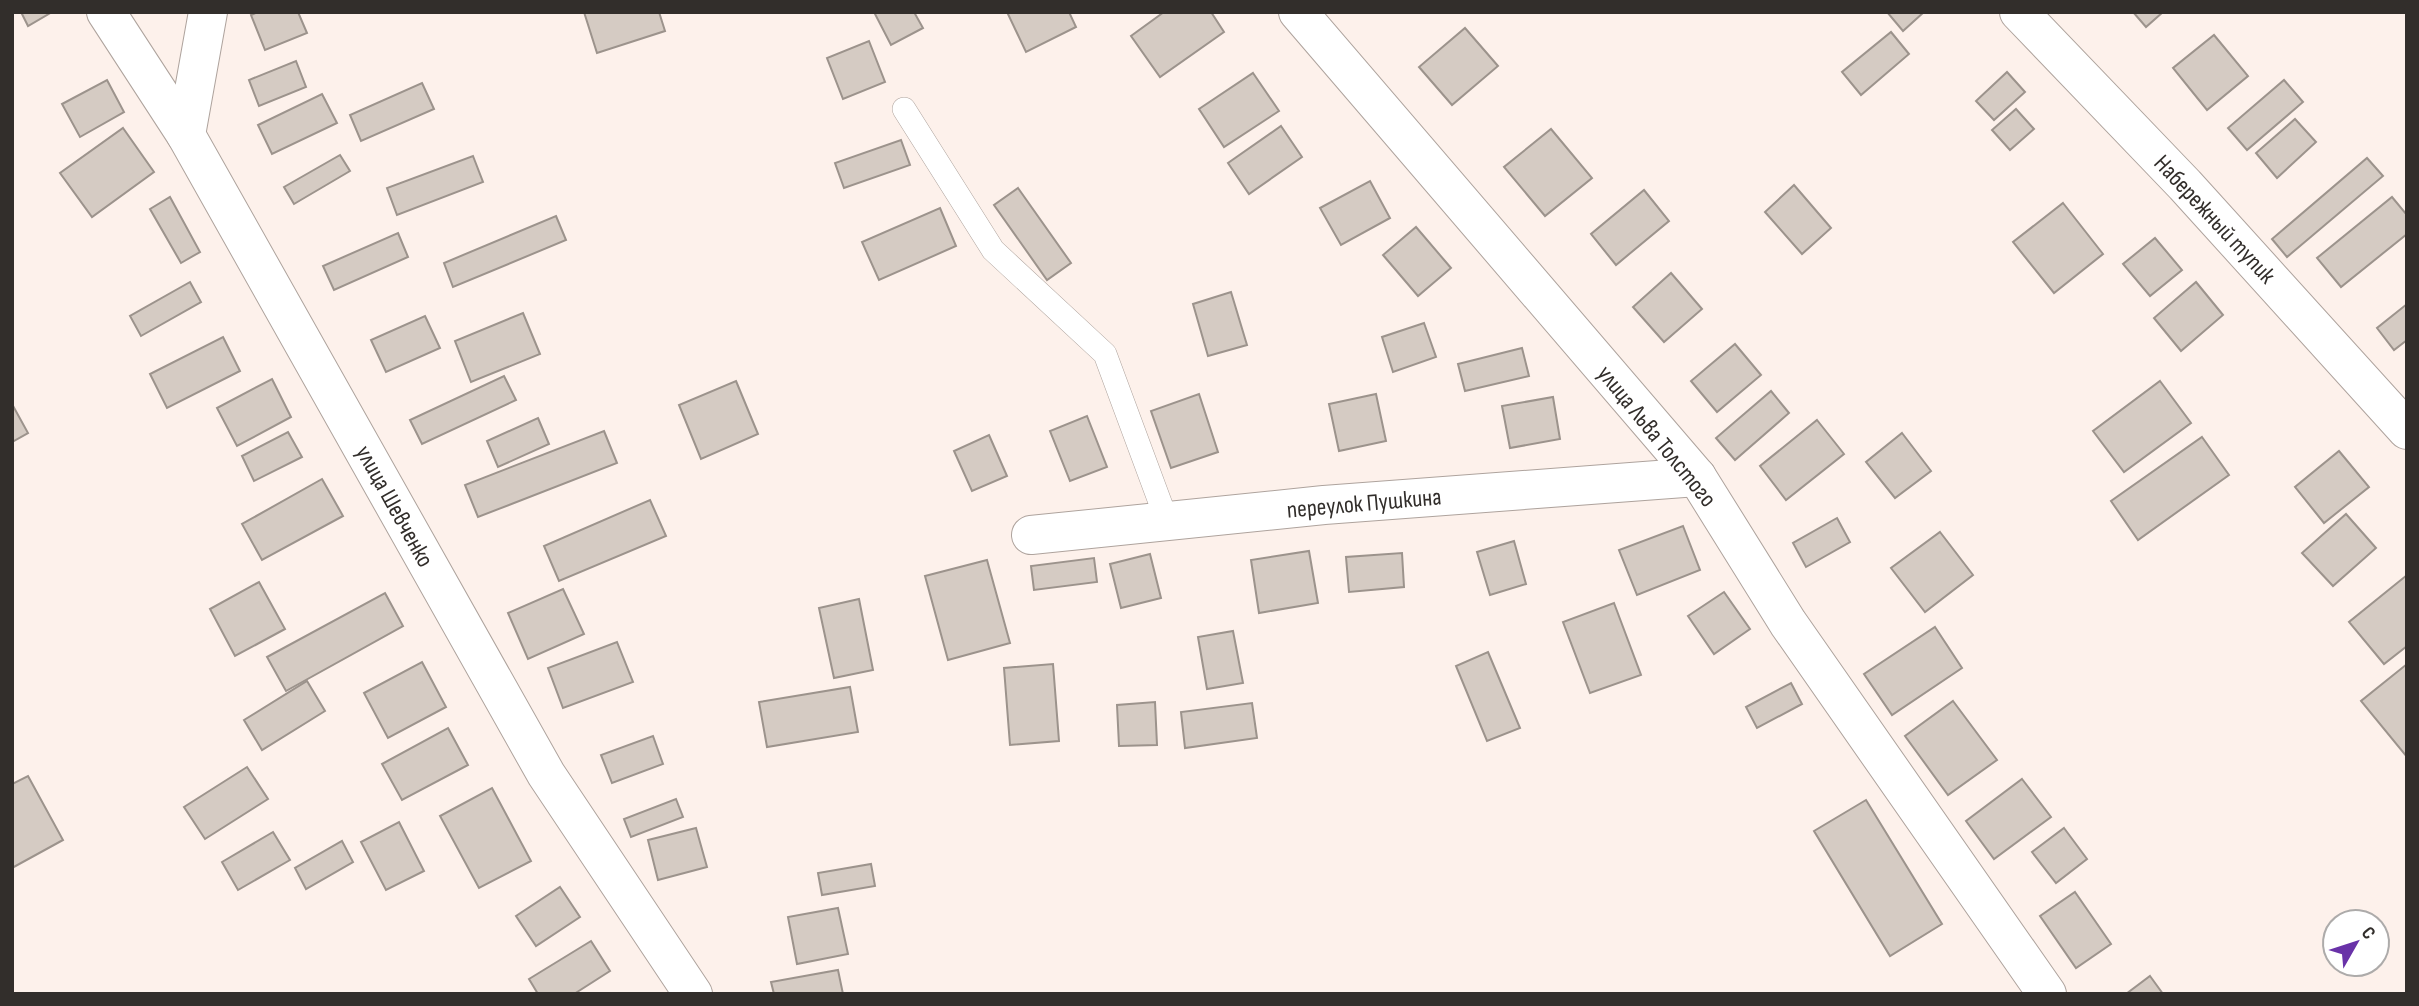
<svg xmlns="http://www.w3.org/2000/svg" width="2419" height="1006" viewBox="0 0 2419 1006" font-family="'Sofia Sans Condensed',sans-serif">
	<style>
		.building { fill: #d5cbc3; stroke: #9c938c; stroke-width: 2 }
		.lines { fill: none; stroke-linecap: round; stroke-linejoin: round }
		.lane-casing { stroke: #aea39d; stroke-width: 24 }
		.street-casing { stroke: #aea39d; stroke-width: 40 }
		.lane { stroke: #fff; stroke-width: 23 }
		.street { stroke: #fff; stroke-width: 38 }
		.labels { text-anchor: middle; stroke-width: 7; stroke-linejoin: round; paint-order: stroke }
		.street-label { font-size: 24px; fill: #322e2b; stroke: #fff }
	</style>
	<rect width="100%" height="100%" fill="#fdf1eb"/>
	<!-- building -->
	<g class="building">
		<polygon points="21,12 52,12 28,26"/>
		<polygon points="258,12 298,12 307,33 265,50 251,15"/>
		<polygon points="584,12 659,12 665,31 597,53"/>
		<polygon points="874,12 914,12 923,28 891,45"/>
		<polygon points="1007,12 1069,12 1076,27 1026,52"/>
		<polygon points="1164,12 1211,12 1224,32 1160,77 1131,36"/>
		<polygon points="1887,12 1924,12 1903,31"/>
		<polygon points="2133,12 2163,12 2146,27"/>
		<polygon points="1465,28 1498,66 1452,105 1419,67"/>
		<polygon points="1891,32 1909,54 1861,95 1842,72"/>
		<polygon points="2214,35 2248,76 2207,110 2173,68"/>
		<polygon points="869,41 885,82 843,99 827,58"/>
		<polygon points="296,61 306,87 259,106 249,80"/>
		<polygon points="2007,72 2025,92 1994,120 1976,101"/>
		<polygon points="1253,73 1279,111 1224,147 1199,109"/>
		<polygon points="107,80 124,112 80,137 62,104"/>
		<polygon points="2284,80 2303,102 2247,150 2228,128"/>
		<polygon points="422,83 434,109 361,141 350,115"/>
		<polygon points="322,94 337,123 272,154 258,125"/>
		<polygon points="2016,109 2034,129 2010,150 1992,130"/>
		<polygon points="2295,119 2316,142 2277,178 2256,153"/>
		<polygon points="1281,126 1302,157 1249,194 1228,163"/>
		<polygon points="123,128 154,172 92,217 60,173"/>
		<polygon points="1551,129 1592,178 1545,216 1504,167"/>
		<polygon points="901,140 910,165 844,188 835,163"/>
		<polygon points="340,155 350,171 294,204 284,187"/>
		<polygon points="473,156 483,182 397,215 387,188"/>
		<polygon points="2367,158 2383,176 2287,257 2272,239"/>
		<polygon points="1370,181 1390,218 1341,245 1320,208"/>
		<polygon points="1794,185 1831,228 1802,254 1765,212"/>
		<polygon points="1018,188 1071,263 1047,280 994,205"/>
		<polygon points="1644,190 1669,221 1616,265 1591,234"/>
		<polygon points="170,197 200,252 181,263 150,209"/>
		<polygon points="2392,197 2407,215 2407,234 2341,287 2317,258"/>
		<polygon points="2063,203 2103,254 2054,293 2013,242"/>
		<polygon points="940,208 956,246 879,280 862,242"/>
		<polygon points="556,216 566,240 453,287 444,263"/>
		<polygon points="1416,227 1451,268 1418,296 1383,255"/>
		<polygon points="398,233 408,257 334,290 323,266"/>
		<polygon points="2155,238 2182,270 2150,296 2123,264"/>
		<polygon points="1671,273 1702,309 1664,342 1633,307"/>
		<polygon points="190,282 201,302 141,336 130,316"/>
		<polygon points="2196,282 2223,315 2181,351 2154,318"/>
		<polygon points="1231,292 1247,345 1208,356 1193,304"/>
		<polygon points="2407,304 2407,340 2394,350 2377,328"/>
		<polygon points="523,313 540,354 471,382 455,341"/>
		<polygon points="425,316 440,348 386,372 371,340"/>
		<polygon points="1424,323 1436,357 1393,372 1382,337"/>
		<polygon points="223,337 240,371 167,408 150,374"/>
		<polygon points="1735,344 1761,375 1717,412 1691,381"/>
		<polygon points="1522,348 1529,376 1465,391 1458,364"/>
		<polygon points="504,376 516,400 422,444 410,420"/>
		<polygon points="272,379 291,417 237,446 217,408"/>
		<polygon points="736,381 758,434 701,459 679,405"/>
		<polygon points="2160,381 2191,423 2124,472 2093,431"/>
		<polygon points="1771,391 1789,413 1735,460 1716,438"/>
		<polygon points="1199,394 1218,452 1171,468 1151,411"/>
		<polygon points="1376,394 1386,441 1339,451 1329,404"/>
		<polygon points="1553,397 1560,439 1510,448 1502,406"/>
		<polygon points="12,404 28,433 12,442"/>
		<polygon points="1087,416 1107,467 1070,481 1050,431"/>
		<polygon points="538,418 549,444 498,467 487,441"/>
		<polygon points="1817,420 1844,454 1786,500 1760,466"/>
		<polygon points="604,431 617,463 478,517 465,485"/>
		<polygon points="288,432 302,457 254,481 242,456"/>
		<polygon points="1902,433 1931,471 1895,498 1866,462"/>
		<polygon points="989,435 1007,476 972,491 954,451"/>
		<polygon points="2202,437 2229,475 2138,540 2111,501"/>
		<polygon points="2339,451 2369,487 2324,523 2295,487"/>
		<polygon points="322,479 343,516 262,560 242,524"/>
		<polygon points="650,500 666,536 559,581 544,546"/>
		<polygon points="2346,514 2376,548 2333,586 2302,553"/>
		<polygon points="1837,518 1850,542 1806,567 1793,543"/>
		<polygon points="1683,526 1700,570 1637,595 1619,550"/>
		<polygon points="1940,532 1973,575 1925,612 1891,568"/>
		<polygon points="1514,541 1526,584 1490,595 1477,552"/>
		<polygon points="1309,551 1318,603 1259,613 1251,560"/>
		<polygon points="1402,553 1404,587 1349,592 1346,557"/>
		<polygon points="1150,554 1161,598 1121,608 1110,564"/>
		<polygon points="1094,558 1097,582 1034,590 1031,566"/>
		<polygon points="987,560 1010,643 948,660 925,576"/>
		<polygon points="2407,575 2407,646 2384,664 2349,622"/>
		<polygon points="259,582 285,629 235,656 210,609"/>
		<polygon points="563,589 584,634 528,659 508,613"/>
		<polygon points="1724,592 1750,629 1714,654 1688,616"/>
		<polygon points="385,593 403,626 286,691 267,657"/>
		<polygon points="859,599 873,670 834,678 819,608"/>
		<polygon points="1614,603 1641,675 1590,693 1563,622"/>
		<polygon points="1935,627 1962,668 1892,715 1864,674"/>
		<polygon points="1233,631 1243,683 1207,689 1198,637"/>
		<polygon points="617,642 633,682 563,708 548,668"/>
		<polygon points="1488,652 1520,728 1487,741 1456,666"/>
		<polygon points="422,662 446,707 388,738 364,693"/>
		<polygon points="1053,664 1059,741 1010,745 1004,668"/>
		<polygon points="2407,664 2407,757 2361,701"/>
		<polygon points="307,681 325,711 262,750 244,720"/>
		<polygon points="1791,683 1802,704 1757,728 1746,707"/>
		<polygon points="850,687 858,732 767,747 759,702"/>
		<polygon points="1953,701 1997,760 1948,795 1905,736"/>
		<polygon points="1155,702 1157,745 1119,746 1117,705"/>
		<polygon points="1252,703 1257,738 1185,748 1181,712"/>
		<polygon points="448,728 468,765 402,800 382,764"/>
		<polygon points="653,736 663,764 612,783 601,755"/>
		<polygon points="247,767 268,799 205,839 184,807"/>
		<polygon points="28,776 63,840 12,868 12,784"/>
		<polygon points="2022,779 2051,817 1994,859 1966,821"/>
		<polygon points="492,788 531,861 479,888 440,816"/>
		<polygon points="676,799 683,817 631,837 624,819"/>
		<polygon points="1866,800 1942,924 1890,956 1814,831"/>
		<polygon points="399,822 424,871 386,890 361,842"/>
		<polygon points="696,828 707,867 658,880 648,840"/>
		<polygon points="2064,828 2087,859 2056,883 2032,852"/>
		<polygon points="273,832 290,860 238,890 222,862"/>
		<polygon points="342,841 353,862 306,889 295,868"/>
		<polygon points="871,864 875,886 822,895 818,873"/>
		<polygon points="560,887 580,917 536,946 516,916"/>
		<polygon points="2075,892 2111,944 2076,968 2040,916"/>
		<polygon points="838,908 848,954 797,964 788,917"/>
		<polygon points="591,941 610,971 574,994 538,994 529,979"/>
		<polygon points="838,970 843,994 774,994 771,982"/>
		<polygon points="2150,976 2163,994 2126,994"/>
	</g>
	<g class="lines">
		<!-- lane casing -->
		<g class="lane-casing">
			<polyline id="lane" points="904,109 993,250 1105,354 1167,521"/>
		</g>
		<!-- street casing -->
		<g class="street-casing">
			<g id="street">
				<polyline points="106,12 186,135 546,774 693,994"/>
				<polyline points="1298,12 1697,477 1788,623 2047,994"/>
				<polyline points="2019,12 2185,185 2407,430"/>
				<polyline points="186,135 208,12"/>
				<polyline points="1031,535 1324,505 1697,477"/>
			</g>
		</g>
		<!-- lane -->
		<use href="#lane" class="lane"/>
		<!-- street -->
		<use href="#street" class="street"/>
	</g>
	<g class="labels">
		<!-- street labels -->
		<g class="street-label">
			<text transform="translate(2215 219) rotate(47)" y="8">Набережный тупик</text>
			<text transform="translate(1657 436) rotate(51)" y="8">улица Льва Толстого</text>
			<text transform="translate(1364 503) rotate(-5)" y="8">переулок Пушкина</text>
			<text transform="translate(395 506) rotate(61)" y="8">улица Шевченко</text>
		</g>
	</g>
	<!-- border -->
	<rect width="2419" height="1006" fill="none" stroke="#322e2b" stroke-width="28"/>
	<!-- north arrow -->
	<g transform="translate(2356 943) rotate(51)"><circle r="33" fill="#ffffff" stroke="#adabaa" stroke-width="2"/>
	<path d="M0-5L12 26L0 18L-12 26Z" fill="#6932a8"/>
	<text y="-10" font-size="19" font-weight="bold" text-anchor="middle" fill="#322e2b">С</text>
	</g>
</svg>
